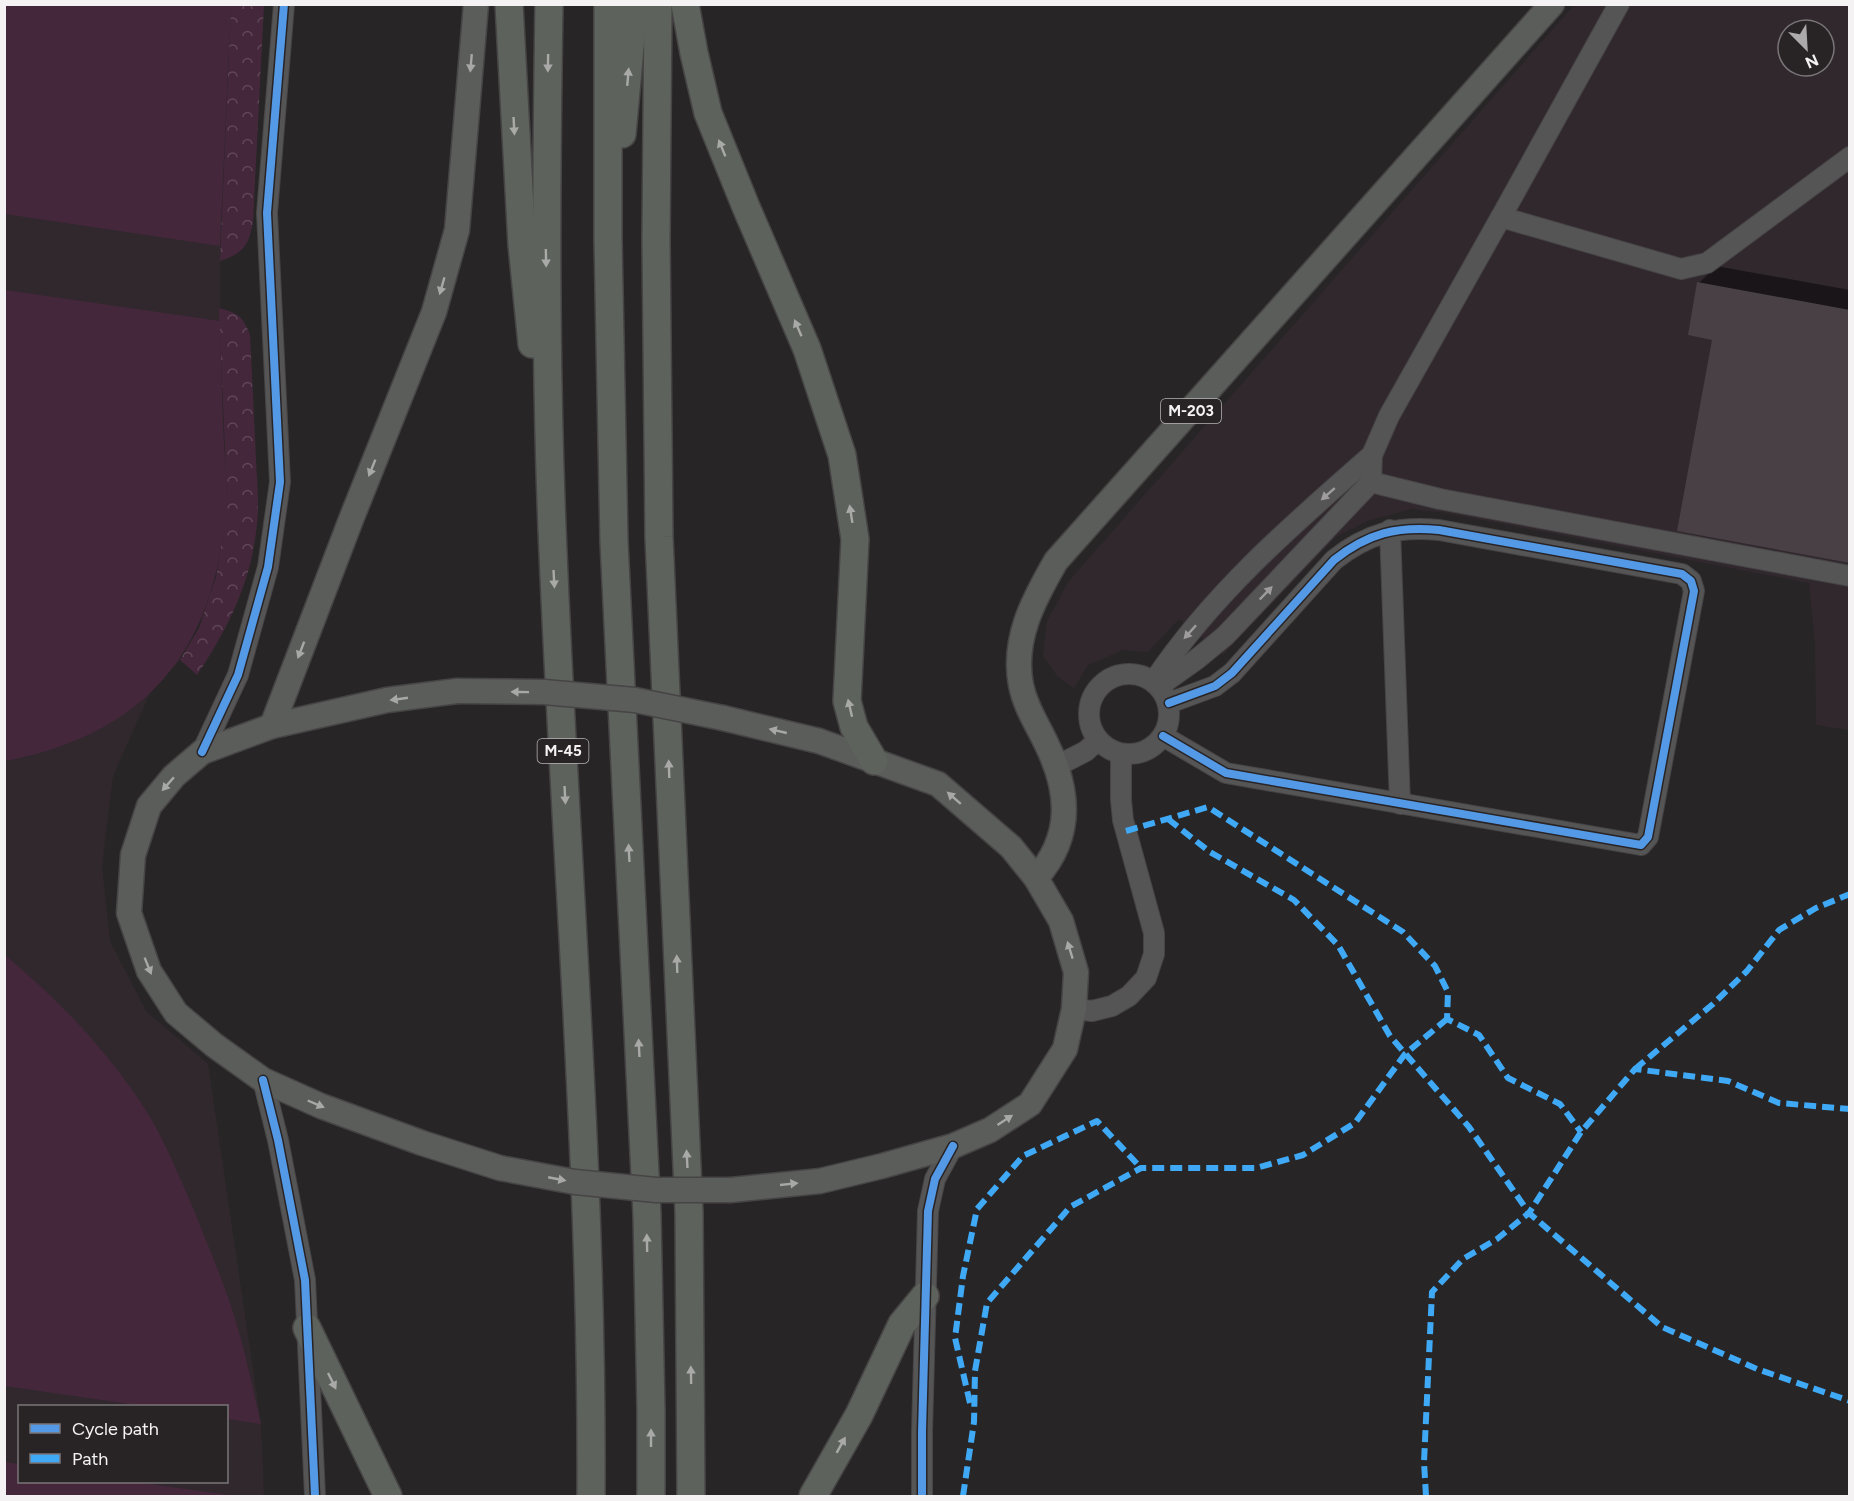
<svg xmlns="http://www.w3.org/2000/svg" width="1854" height="1501" viewBox="0 0 1854 1501" font-family="Figtree,sans-serif">
	<style>
		.built { fill: #31282e; fill-rule: evenodd }
		.grass { fill: #44273b }
		.park { fill: url(#park-crowns) }
		.shadow { fill: #0007 }
		.building { fill: #484045 }
		.lines { fill: none; stroke-linecap: round; stroke-linejoin: round }
		.minor-casing { stroke: #464445; stroke-width: 22 }
		.major-casing { stroke: #464445; stroke-width: 27 }
		.highway-casing { stroke: #464445; stroke-width: 30 }
		.minor { stroke: #565556; stroke-width: 20 }
		.major { stroke: #5a5d5a; stroke-width: 24 }
		.highway { stroke: #5d635c; stroke-width: 27 }
		.major-bridge-casing { stroke: #464445; stroke-width: 27; stroke-linecap: butt }
		.major-bridge { stroke: #5a5d5a; stroke-width: 24 }
		.quiet { stroke: #3fa9f5; stroke-width: 6; stroke-dasharray: 12 6; stroke-linecap: butt }
		.cycleway-casing { stroke: #282426; stroke-width: 11 }
		.cycleway { stroke: #5399e6; stroke-width: 8 }
		.oneway { fill: #a8a8a7 }
		.oneway2 { fill: #a9aaa8 }
		.oneway3 { fill: #9e9c9d }
		.labels { text-anchor: middle; stroke-width: 4.5; stroke-linejoin: round; paint-order: stroke }
		.shield { fill: #282426; stroke: #b8b4b6; stroke-width: 1.5 }
		.shield-label { font-size: 15px; font-weight: bold; fill: #f5f2f4 }
	</style>
	<defs>
		<pattern id="park-crowns" width="20" height="18" patternUnits="userSpaceOnUse" patternTransform="scale(1.5)"><rect width="20" height="18" fill="#44273b"/><path d="M2 6a3 3 0 1 1 6 0M12 15a3 3 0 1 1 6 0" fill="none" stroke="#604758"/></pattern>
	</defs>
	<rect width="100%" height="100%" fill="#272526"/>
	<!-- built -->
	<g class="built">
		<path d="M5,5H231L220,246V321L224,448L180,660L150,693L113,776L102,866L110,941L146,1011L208,1064L261,1424L264,1496H5ZM20,1406H226V1482H20Z"/>
		<path d="M1574,5H1849V730L1816,725L1815,645L1809,583L1446,513L1411,509L1367,521L1336,537L1223,655L1179,619L1148,652L1123,650L1088,665L1074,688L1057,676L1043,656L1047,621L1068,582ZM1788,30H1824V66H1788Z"/>
	</g>
	<!-- grass -->
	<g class="grass">
		<polygon points="5,5 231,5 220,246 5,214"/>
		<path d="M5,290L220,321C221,362 222,403 224,444C225,462 227,480 227,499C227,517 223,535 220,553C199,674 123,739 5,761Z"/>
		<path d="M5,955C60,1001 112,1055 150,1117C166,1144 178,1174 191,1203C205,1238 220,1273 232,1309C244,1346 252,1385 261,1424L227,1419L226,1406H143L5,1386Z"/>
		<polygon points="4,1462 19,1464 20,1482 135,1482 236,1496 5,1496"/>
	</g>
	<!-- park -->
	<g class="park">
		<path d="M231,5H264L253,221C249,245 244,253 220,261Z"/>
		<path d="M219,308C238,313 243,316 250,335C252,376 254,417 256,459C257,483 260,508 256,532C250,585 226,632 197,675L180,660L199,628L216,577L223,535L227,500Z"/>
	</g>
	<!-- shadow -->
	<polygon class="shadow" points="1716,266 1850,290 1850,561 1714,338 1699,283"/>
	<!-- building -->
	<polygon class="building" points="1697,282 1850,310 1850,563 1677,531 1712,340 1688,335"/>
	<g class="lines">
		<!-- minor casing -->
		<g class="minor-casing">
			<g id="minor">
				<polyline points="1501,217 1619,4"/>
				<polyline points="1371,482 1440,499 1850,576"/>
				<polyline points="1390,530 1400,804"/>
				<circle cx="1129" cy="714" r="40"/>
				<path d="M1154,681C1212,594 1293,524 1372,455"/>
				<polyline points="1159,686 1197,659 1225,636 1371,482 1372,455 1389,416 1501,217 1681,269 1707,263 1850,157"/>
				<path d="M1163,736L1226,773L1641,845L1648,837L1694,591L1691,581L1682,574L1439,530C1397,526 1368,533 1334,560L1232,673L1215,686L1169,703"/>
				<polyline points="202,752 238,675 268,567 280,482 267,213 284,4"/>
				<polyline points="1057,766 1086,751 1098,740"/>
				<polyline points="1074,1009 1092,1011 1112,1006 1129,996 1146,978 1154,954 1154,933 1123,820 1121,800 1121,754"/>
				<polyline points="263,1080 278,1140 305,1280 315,1496"/>
				<polyline points="922,1496 922,1432 928,1211 935,1179 953,1146"/>
			</g>
		</g>
		<!-- major casing -->
		<g class="major-casing">
			<g id="major">
				<polyline points="457,691 387,700 272,726 202,752 174,776 149,806 133,855 129,913 149,971 176,1013 214,1045 263,1080 321,1106 422,1143 500,1168"/>
				<polyline points="723,718 819,741 938,784 1011,847 1036,878 1061,921 1076,972 1074,1009 1065,1049 1030,1104 990,1130 953,1146 882,1166 820,1181 731,1190"/>
				<polyline points="272,726 352,517 434,312 457,230 476,4"/>
				<path d="M1036,878C1073,837 1070,791 1046,743C1037,724 1025,706 1021,685C1012,639 1034,599 1056,561L1552,4"/>
			</g>
		</g>
		<!-- highway casing -->
		<g class="highway-casing">
			<g id="highway">
				<polyline points="509,4 522,245 532,344"/>
				<path d="M549,4C546,187 545,370 553,552C566,867 593,1181 591,1496"/>
				<polyline points="608,4 608,239 614,542 647,1215 651,1410 651,1496"/>
				<polyline points="658,4 656,239 659,537 689,1212 691,1496"/>
				<polyline points="685,4 694,53 708,113 746,207 807,349 842,455 855,539 847,701 854,727 874,761"/>
				<polyline points="622,134 634,4"/>
				<polyline points="307,1328 388,1496"/>
				<polyline points="813,1496 859,1415 902,1324 925,1296"/>
			</g>
		</g>
		<!-- minor -->
		<use href="#minor" class="minor"/>
		<!-- major -->
		<use href="#major" class="major"/>
		<!-- highway -->
		<use href="#highway" class="highway"/>
		<!-- major-bridge casing -->
		<g class="major-bridge-casing">
			<g id="major-bridge">
				<polyline points="457,691 544,692 635,700 723,718"/>
				<polyline points="500,1168 575,1182 656,1190 731,1190"/>
			</g>
		</g>
		<!-- major-bridge -->
		<use href="#major-bridge" class="major-bridge"/>
		<!-- quiet -->
		<g class="quiet">
			<polyline points="1168,819 1210,852 1294,900 1338,945 1390,1036 1469,1127 1529,1213 1662,1327 1757,1369 1850,1401"/>
			<polyline points="1126,831 1208,807 1403,932 1435,966 1448,992 1447,1019 1479,1035 1508,1078 1560,1104 1581,1132"/>
			<polyline points="1635,1069 1713,1004 1747,971 1779,930 1816,908 1850,894"/>
			<polyline points="970,1403 955,1338 963,1276 977,1209 1023,1156 1097,1121 1141,1168"/>
			<polyline points="963,1496 974,1422 975,1371 987,1303 1070,1207 1141,1168 1256,1168 1303,1155 1355,1123 1405,1054 1447,1019"/>
			<polyline points="1426,1496 1424,1462 1432,1292 1463,1259 1497,1239 1529,1213 1581,1132 1635,1069 1728,1081 1779,1103 1850,1109"/>
		</g>
		<!-- cycleway casing -->
		<g class="cycleway-casing">
			<g id="cycleway">
				<path d="M1163,736L1226,773L1641,845L1648,837L1694,591L1691,581L1682,574L1439,530C1397,526 1368,533 1334,560L1232,673L1215,686L1169,703"/>
				<polyline points="202,752 238,675 268,567 280,482 267,213 284,4"/>
				<polyline points="263,1080 278,1140 305,1280 315,1496"/>
				<polyline points="922,1496 922,1432 928,1211 935,1179 953,1146"/>
			</g>
		</g>
		<!-- cycleway -->
		<use href="#cycleway" class="cycleway"/>
	</g>
	<!-- one-way arrows -->
	<defs><path id="oneway-solid" d="M-6-.8H1V-3.2L6.5 0L1 3.2V.8H-6Z" transform="scale(1.5)"/></defs>
	<g class="oneway">
		<use href="#oneway-solid" transform="translate(471 63) rotate(95)"/>
		<use href="#oneway-solid" transform="translate(442 286) rotate(106)"/>
		<use href="#oneway-solid" transform="translate(372 468) rotate(112)"/>
		<use href="#oneway-solid" transform="translate(301 650) rotate(111)"/>
		<use href="#oneway-solid" transform="translate(520 692) rotate(-179)"/>
		<use href="#oneway-solid" transform="translate(399 699) rotate(172)"/>
		<use href="#oneway-solid" transform="translate(778 731) rotate(-167)"/>
		<use href="#oneway-solid" transform="translate(168 784) rotate(131)"/>
		<use href="#oneway-solid" transform="translate(954 798) rotate(-139)"/>
		<use href="#oneway-solid" transform="translate(1070 950) rotate(-107)"/>
		<use href="#oneway-solid" transform="translate(148 966) rotate(68)"/>
		<use href="#oneway-solid" transform="translate(316 1104) rotate(23)"/>
		<use href="#oneway-solid" transform="translate(1005 1120) rotate(-33)"/>
		<use href="#oneway-solid" transform="translate(557 1179) rotate(11)"/>
		<use href="#oneway-solid" transform="translate(789 1184) rotate(-6)"/>
	</g>
	<g class="oneway2">
		<use href="#oneway-solid" transform="translate(548 63) rotate(91)"/>
		<use href="#oneway-solid" transform="translate(628 77) rotate(-85)"/>
		<use href="#oneway-solid" transform="translate(514 126) rotate(87)"/>
		<use href="#oneway-solid" transform="translate(722 148) rotate(-112)"/>
		<use href="#oneway-solid" transform="translate(546 258) rotate(89)"/>
		<use href="#oneway-solid" transform="translate(798 328) rotate(-113)"/>
		<use href="#oneway-solid" transform="translate(851 514) rotate(-99)"/>
		<use href="#oneway-solid" transform="translate(554 579) rotate(87)"/>
		<use href="#oneway-solid" transform="translate(850 708) rotate(-103)"/>
		<use href="#oneway-solid" transform="translate(669 769) rotate(-92)"/>
		<use href="#oneway-solid" transform="translate(565 795) rotate(87)"/>
		<use href="#oneway-solid" transform="translate(629 853) rotate(-93)"/>
		<use href="#oneway-solid" transform="translate(677 964) rotate(-92)"/>
		<use href="#oneway-solid" transform="translate(639 1048) rotate(-93)"/>
		<use href="#oneway-solid" transform="translate(687 1159) rotate(-93)"/>
		<use href="#oneway-solid" transform="translate(647 1243) rotate(-91)"/>
		<use href="#oneway-solid" transform="translate(691 1375) rotate(-91)"/>
		<use href="#oneway-solid" transform="translate(332 1381) rotate(64)"/>
		<use href="#oneway-solid" transform="translate(651 1438) rotate(-90)"/>
		<use href="#oneway-solid" transform="translate(841 1445) rotate(-61)"/>
	</g>
	<g class="oneway3">
		<use href="#oneway-solid" transform="translate(1328 494) rotate(139)"/>
		<use href="#oneway-solid" transform="translate(1266 593) rotate(-46)"/>
		<use href="#oneway-solid" transform="translate(1190 632) rotate(132)"/>
	</g>
	<g class="labels">
		<!-- shield labels -->
		<g class="shield">
			<rect x="1161" y="399" width="60" height="24" rx="4.5"/>
			<rect x="537.5" y="739" width="51" height="24" rx="4.5"/>
		</g>
		<g class="shield-label">
			<text x="1191" y="416">M-203</text>
			<text x="563" y="756">M-45</text>
		</g>
	</g>
	<!-- border -->
	<rect width="1854" height="1501" fill="none" stroke="#f5f2f4" stroke-width="12"/>
	<!-- legend -->
	<rect x="18" y="1405" width="210" height="78" fill="#282426" stroke="#7a7678" stroke-width="1.5"/>
	<rect x="30" y="1424" width="30" height="9" fill="#5399e6" stroke="#7a7678" stroke-width="1.5"/>
	<text x="72" y="1435" font-size="18" fill="#f5f2f4">Cycle path</text>
	<rect x="30" y="1454" width="30" height="9" fill="#3fa9f5" stroke="#7a7678" stroke-width="1.5"/>
	<text x="72" y="1465" font-size="18" fill="#f5f2f4">Path</text>
	<!-- north arrow -->
	<g transform="translate(1806 48) rotate(156)"><circle r="28" fill="#282426" stroke="#7a7678" stroke-width="1.5"/>
	<path d="M0-4.5L10 22L0 15L-10 22Z" fill="#adaaac"/>
	<text y="-9" font-size="16" font-weight="bold" text-anchor="middle" fill="#f5f2f4">N</text>
	</g>
</svg>
